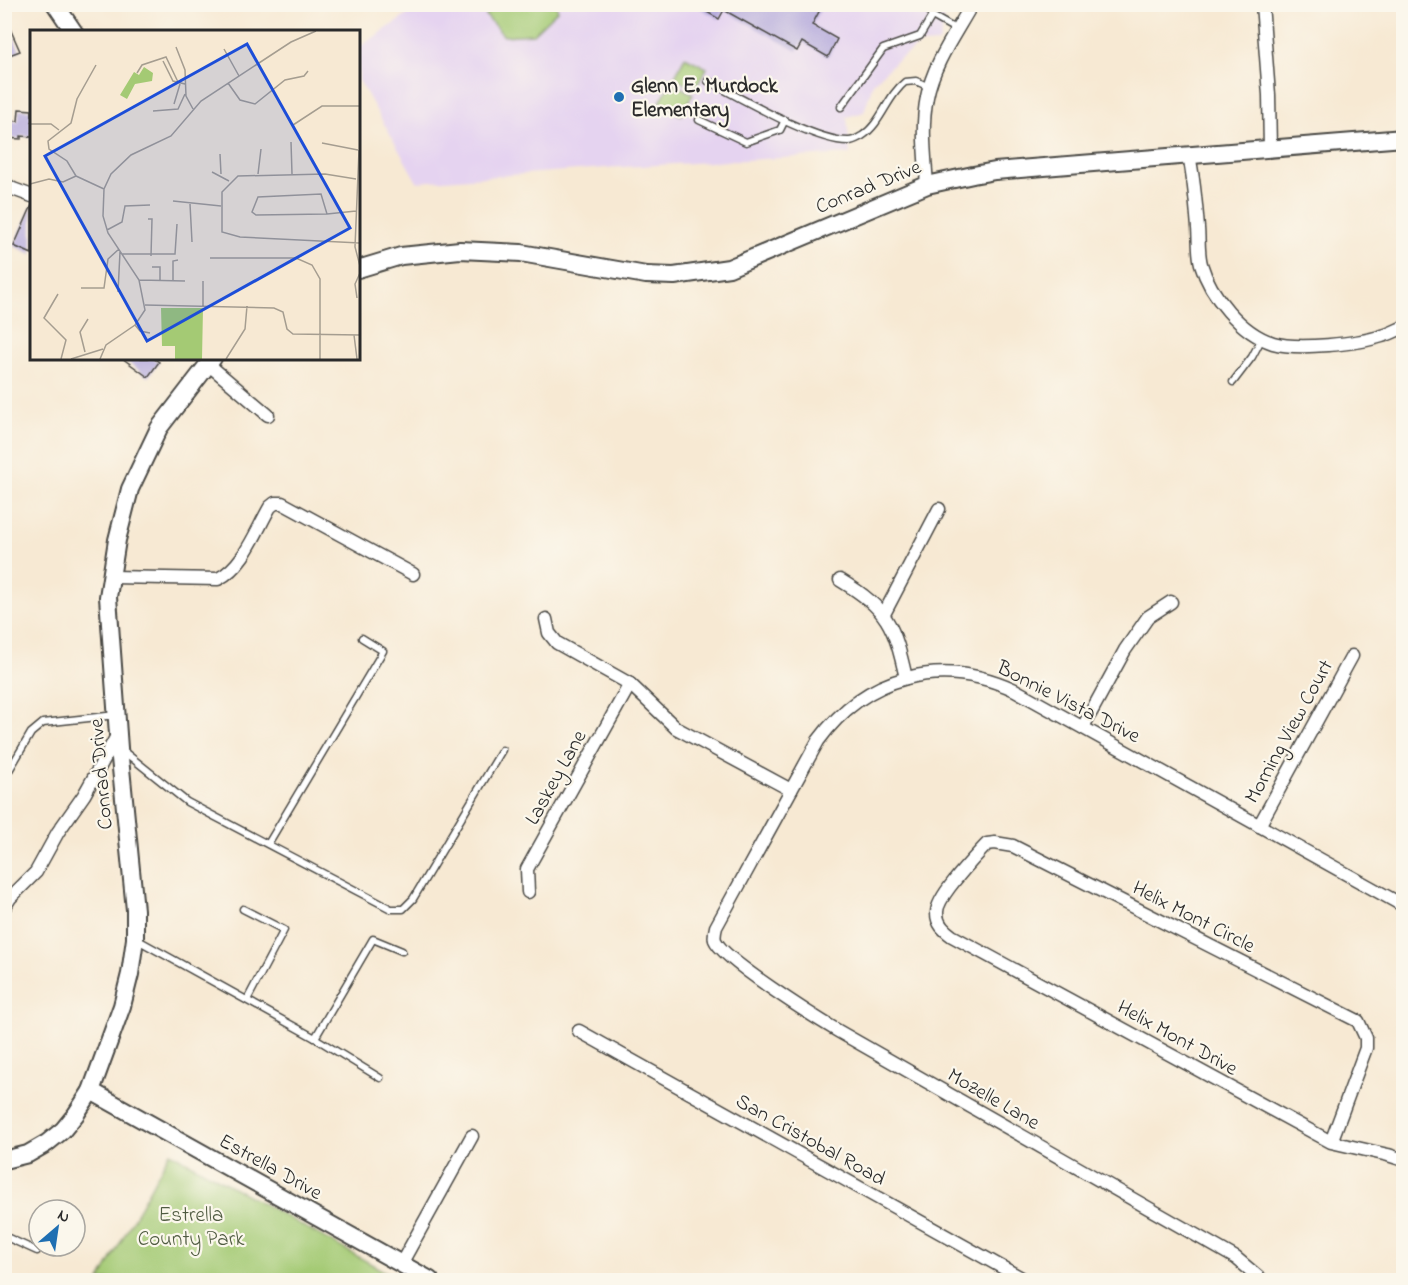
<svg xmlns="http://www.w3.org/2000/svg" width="1408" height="1285" viewBox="0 0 1408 1285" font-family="'Indie Flower',sans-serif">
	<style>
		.built { fill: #e5d3f0 }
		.green { fill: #a4ca74; stroke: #687a50; stroke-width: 1.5 }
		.building { fill: #b1a6db }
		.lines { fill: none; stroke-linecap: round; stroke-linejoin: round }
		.lane-casing { stroke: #4a4844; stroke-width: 9 }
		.street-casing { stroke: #4a4844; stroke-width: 15 }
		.secondary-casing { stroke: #4a4844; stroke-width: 20 }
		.lane { stroke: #fff; stroke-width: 6 }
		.street { stroke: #fff; stroke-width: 12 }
		.secondary { stroke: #fff; stroke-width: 16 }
		.poi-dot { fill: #1f6fb2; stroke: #fbf7ec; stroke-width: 2 }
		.labels { text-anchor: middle; stroke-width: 4.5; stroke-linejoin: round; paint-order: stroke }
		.poi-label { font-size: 21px; font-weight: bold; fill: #2b2b2b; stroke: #fbf7ec; text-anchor: start }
		.street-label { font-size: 21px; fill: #2b2b2b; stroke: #fbf7ec }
		.park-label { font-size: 21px; fill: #4f5b41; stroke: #fbf7ec }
		.inset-road { fill: none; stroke: #a59d90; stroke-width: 1.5 }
		.view { fill: #1d4ed8; fill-opacity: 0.15; stroke: #1d4ed8; stroke-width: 3 }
		.inset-edge { fill: none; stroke: #2b2b2b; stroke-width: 3 }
	</style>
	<rect width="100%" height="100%" fill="#fbf7ec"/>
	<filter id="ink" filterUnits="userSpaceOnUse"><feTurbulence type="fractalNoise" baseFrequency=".0167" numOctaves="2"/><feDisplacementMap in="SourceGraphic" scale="12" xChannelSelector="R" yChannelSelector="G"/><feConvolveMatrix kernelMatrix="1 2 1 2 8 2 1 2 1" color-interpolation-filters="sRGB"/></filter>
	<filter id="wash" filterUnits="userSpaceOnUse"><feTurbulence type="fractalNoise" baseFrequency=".008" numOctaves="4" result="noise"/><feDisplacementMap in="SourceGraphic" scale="24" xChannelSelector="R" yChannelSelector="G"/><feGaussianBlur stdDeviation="1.35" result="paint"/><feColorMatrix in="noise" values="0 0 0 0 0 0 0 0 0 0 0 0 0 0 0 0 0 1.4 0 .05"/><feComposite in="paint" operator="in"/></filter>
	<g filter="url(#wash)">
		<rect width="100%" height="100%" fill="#f7e9d3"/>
		<!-- built -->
		<polygon class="built" points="422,5 947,5 939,43 921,44 896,61 873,83 864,112 843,118 847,119 850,154 605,168 417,182 359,80 358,48"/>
		<!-- green -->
		<g class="green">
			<polygon points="484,5 556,5 558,10 533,34 504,36 486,16"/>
			<polygon points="685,57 707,68 695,89 674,78"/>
			<polygon points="671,82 693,94 681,115 659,104"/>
			<polygon points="170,1152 393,1276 391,1280 100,1280"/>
		</g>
		<g id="blocks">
			<!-- building -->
			<g class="building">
				<polygon points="693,4 823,4 812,25 837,39 828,57 802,42 797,51 724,10 719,19"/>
				<polygon points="4,15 20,51 4,57"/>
				<polygon points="19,109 32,110 32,137 21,136 21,139 4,138 6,120 18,121"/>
				<polygon points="32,205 32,254 14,246"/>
				<polygon points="122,358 153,358 159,362 148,377"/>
			</g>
		</g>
	</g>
	<g filter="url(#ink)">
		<use href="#blocks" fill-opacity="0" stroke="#4a4844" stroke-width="1.5"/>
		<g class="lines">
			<!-- lane casing -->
			<g class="lane-casing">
				<g id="lane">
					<polyline points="926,4 932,16 957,30"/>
					<path d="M708,81C741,98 815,142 849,141C854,141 858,138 862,136C882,123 887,96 905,82L916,81L929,87"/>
					<polyline points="841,107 883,49 920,36 932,16"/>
					<polyline points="699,120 746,142 780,130 785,120"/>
					<polyline points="1233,382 1252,357 1262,338"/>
					<polyline points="122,750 187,802 391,909 403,909 413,899 502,750"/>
					<polyline points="4,779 31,733 43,723 116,715"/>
					<polyline points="268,844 383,651 362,638"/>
					<polyline points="243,909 284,930 247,1000"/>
					<polyline points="136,939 315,1038 380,1078"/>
					<polyline points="315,1038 373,939 402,951"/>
					<polyline points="4,1236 37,1251"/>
				</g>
			</g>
			<!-- street casing -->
			<g class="street-casing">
				<g id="street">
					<polyline points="1262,4 1269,95 1270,149"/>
					<path d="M1189,155C1194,179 1196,203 1198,228C1199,239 1198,253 1201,264C1210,295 1241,333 1273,343C1297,350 1358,344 1382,336C1390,334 1397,330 1404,327"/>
					<polyline points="4,183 13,189 32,196"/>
					<path d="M927,185C925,155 921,126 927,97C933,64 956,33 972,4"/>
					<polyline points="208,364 268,415"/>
					<path d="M112,577L218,579C244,566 256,531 270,507L275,503H282L413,574"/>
					<path d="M840,580C888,609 894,625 906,678"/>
					<polyline points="884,614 939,509"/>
					<polyline points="546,619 549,633 557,643 630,684 676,728 791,790"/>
					<polyline points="1083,727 1125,650 1148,617 1171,602"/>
					<polyline points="1259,826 1352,656"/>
					<polyline points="528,892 527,869 630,684"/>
					<polyline points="4,908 10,898 36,872 58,832 84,795 118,734"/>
					<polyline points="579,1031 1025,1280"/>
					<path d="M1331,1142L1366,1048V1038L1358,1021L1013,846L995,843L987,844C975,857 936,897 937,913C937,924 944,930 952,936L1331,1142L1388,1155L1404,1160"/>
					<polyline points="401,1264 472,1136"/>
					<path d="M1262,1280L1236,1258L838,1031C816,1018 722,959 715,940C714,937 715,931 716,927L818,741C866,675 941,656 1015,690L1404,906"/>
				</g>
			</g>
			<!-- secondary casing -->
			<g class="secondary-casing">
				<g id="secondary">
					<polyline points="55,4 74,32"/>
					<polyline points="358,269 401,256 460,250 521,253 646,275 674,276 729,268 927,185 973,175 995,171 1056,166 1404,138"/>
					<polyline points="91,1091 430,1280"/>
					<polyline points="4,1160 28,1154 47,1143 63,1130 76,1114 91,1091 122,1006 130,974 135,939 135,910 119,748 108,597 117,540 130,489 159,428 213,358"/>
				</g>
			</g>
			<!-- lane -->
			<use href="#lane" class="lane"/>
			<!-- street -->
			<use href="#street" class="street"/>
			<!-- secondary -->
			<use href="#secondary" class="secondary"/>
		</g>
	</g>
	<!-- markers -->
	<circle class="poi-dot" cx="619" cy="97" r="6"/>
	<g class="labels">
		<!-- poi labels -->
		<g class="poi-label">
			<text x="631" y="92">Glenn E. Murdock<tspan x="631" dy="24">Elementary</tspan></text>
		</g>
		<!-- street labels -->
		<g class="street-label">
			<text transform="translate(868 186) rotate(-22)" y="7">Conrad Drive</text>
			<text transform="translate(1069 701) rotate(27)" y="7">Bonnie Vista Drive</text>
			<text transform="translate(1288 731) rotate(-61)" y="7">Morning View Court</text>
			<text transform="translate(100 774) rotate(-95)" y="7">Conrad Drive</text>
			<text transform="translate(555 777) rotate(-61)" y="7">Laskey Lane</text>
			<text transform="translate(1194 916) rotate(27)" y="7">Helix Mont Circle</text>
			<text transform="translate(1178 1037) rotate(29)" y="7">Helix Mont Drive</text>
			<text transform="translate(994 1098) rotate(30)" y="7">Mozelle Lane</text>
			<text transform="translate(811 1139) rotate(29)" y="7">San Cristobal Road</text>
			<text transform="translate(271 1166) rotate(29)" y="7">Estrella Drive</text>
		</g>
		<!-- park labels -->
		<g class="park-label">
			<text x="191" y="1221">Estrella<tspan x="191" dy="24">County Park</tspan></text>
		</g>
	</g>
	<!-- overview -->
	<g transform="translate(30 30)">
		<rect width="330" height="330" fill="#f7e9d3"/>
		<path d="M114,37L123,43L122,51L105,54L97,69L90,65L104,42L109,45ZM131,278H173L172,329H145V316H132Z" fill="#a4ca74"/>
		<path class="inset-road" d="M146,17L155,40L156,66L163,79M194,19L209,46M133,31L143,51L155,54M107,43L112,35L136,27L148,52M198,53L210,70L225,74L255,50L274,46L278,41M144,74L150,54M123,81L148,79L155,64M0,94H21L29,100M263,95L292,76H330M261,112L262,144M292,113L328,120M329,120L325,217L330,236M190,124L191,144M182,142L199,151M228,144L231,119M46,146L37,131L19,119L18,111L41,93L47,69L66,35M46,146L74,159M326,149L295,144L208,146L192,162V202L210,207L330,213M0,154L19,149L33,152L46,146M143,171L191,176M160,174L162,212M297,184L291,164L228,167L222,182L226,185L297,184L326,181M118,189H122L121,226M77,200L92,192L95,176L120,175M0,209V257M92,224H145L147,194M180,228H266L282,235L290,249V329M122,237H130V250M109,250L155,251M143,250V231L148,230M173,251V276M51,258H74L78,229L89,219M88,262L90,222M28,264L14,288L36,310L31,329M327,268L325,254L330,243M115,275L244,278L253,282L257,299L263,304L330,305M105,295L110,301L120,303M324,305L327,329M55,322L50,302L58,289M41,329L73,319M70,329L76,315L105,295L115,280L109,250L78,203L73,186L74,159L81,144L101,125L141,106L171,71L261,12L286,1M196,329L215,299L217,276"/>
		<path class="view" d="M217,14L320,198L117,311L15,126Z"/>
		<rect width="330" height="330" class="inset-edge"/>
	</g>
	<!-- margin -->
	<rect width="1408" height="1285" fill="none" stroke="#fbf7ec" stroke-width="24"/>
	<!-- north arrow -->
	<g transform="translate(57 1228) rotate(29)"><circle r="28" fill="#fbf7ec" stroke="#a8a59f" stroke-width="1.5"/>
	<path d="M0-4.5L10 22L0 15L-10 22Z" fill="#1f6fb2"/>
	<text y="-9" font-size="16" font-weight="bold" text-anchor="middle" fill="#2b2b2b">N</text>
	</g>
</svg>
